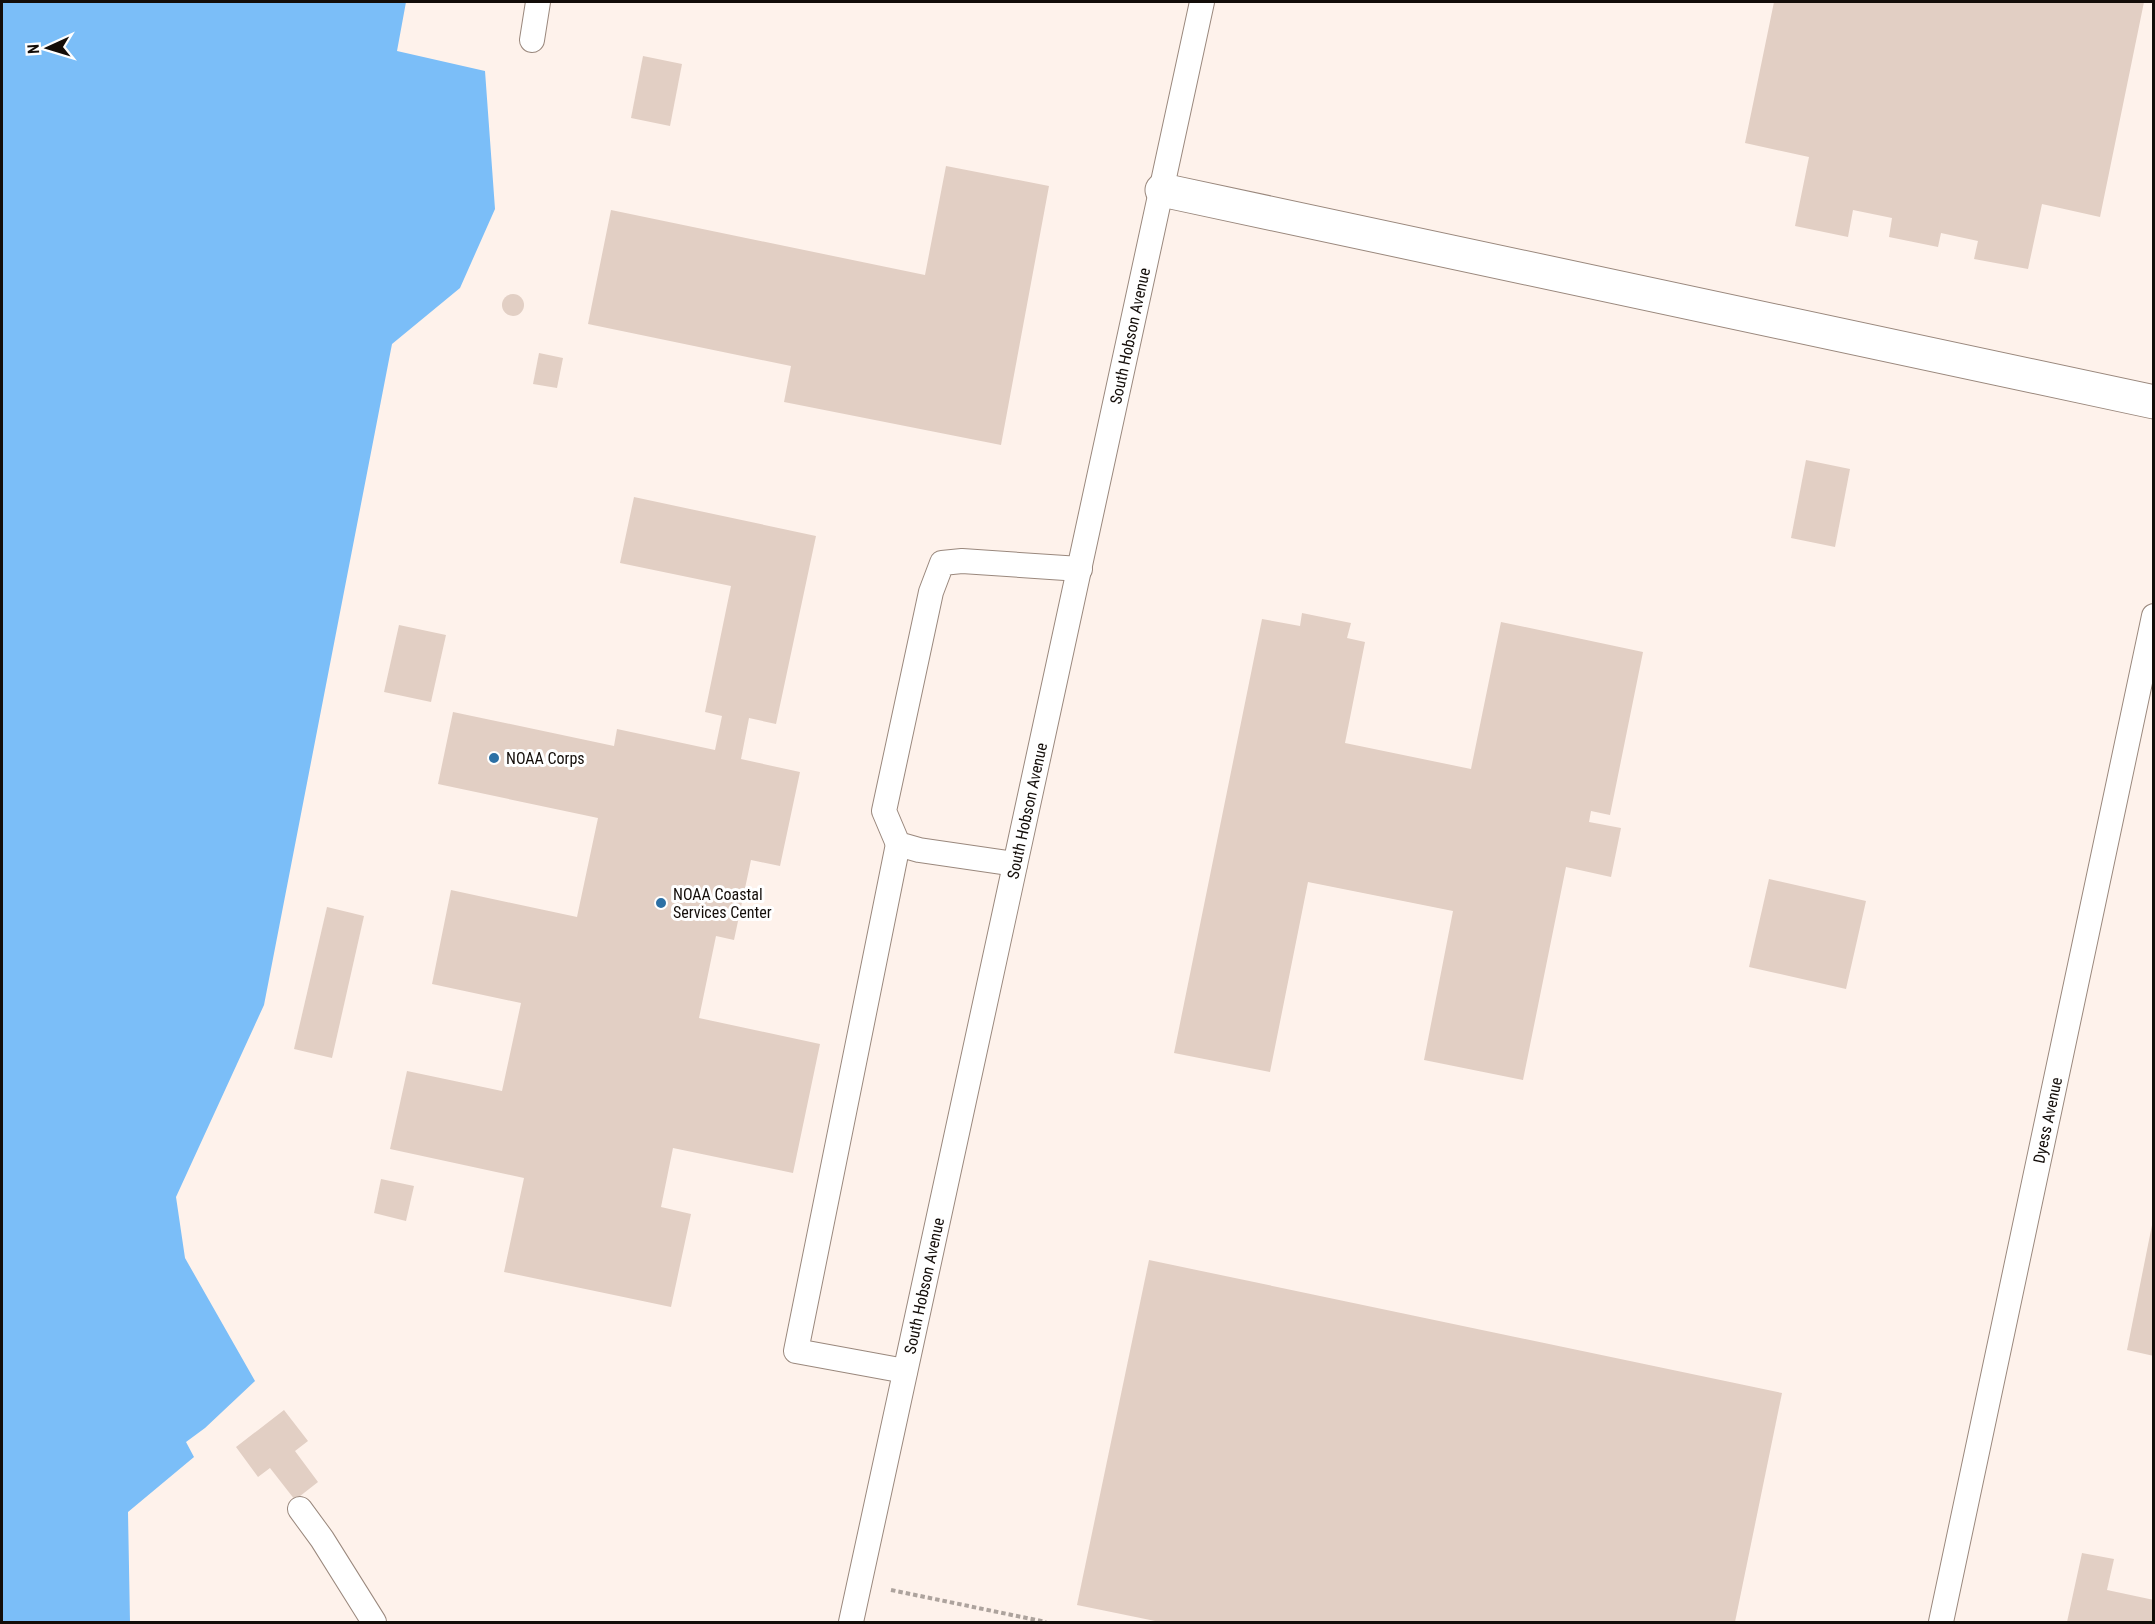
<svg xmlns="http://www.w3.org/2000/svg" width="2155" height="1624" viewBox="0 0 2155 1624" font-family="'Roboto Condensed',sans-serif">
	<style>
		.water { fill: #7bbef8 }
		.building { fill: #e2cfc4 }
		.lines { fill: none; stroke-linecap: round; stroke-linejoin: round }
		.service-casing { stroke: #9a887d; stroke-width: 26 }
		.minor-casing { stroke: #9a887d; stroke-width: 35 }
		.path { stroke: #ada39d; stroke-width: 4; stroke-dasharray: 4.5 3; stroke-linecap: butt }
		.service { stroke: #fff; stroke-width: 24 }
		.minor { stroke: #fff; stroke-width: 33 }
		.poi-dot { fill: #2c70a5; stroke: #fff; stroke-width: 2 }
		.labels { text-anchor: middle; stroke-width: 6; stroke-linejoin: round; paint-order: stroke }
		.street-label { font-size: 16px; fill: #130d09; stroke: #fff }
		.poi-label { font-size: 16px; fill: #130d09; stroke: #fff; text-anchor: start }
	</style>
	<rect width="100%" height="100%" fill="#fef2eb"/>
	<!-- water -->
	<polygon class="water" points="2,2 406,2 397,51 485,71 495,209 460,288 392,344 264,1005 176,1197 185,1258 255,1381 205,1428 186,1442 194,1457 128,1512 130,1622 2,1622"/>
	<!-- building -->
	<g class="building">
		<polygon points="1774,2 2144,2 2100,217 2042,204 2028,269 1974,259 1978,241 1941,233 1938,247 1889,237 1892,218 1853,210 1848,237 1795,226 1809,157 1745,143"/>
		<polygon points="643,56 682,64 670,126 631,118"/>
		<polygon points="946,166 1049,186 1001,445 784,402 791,366 588,324 611,210 925,275"/>
		<circle cx="513" cy="305" r="11"/>
		<polygon points="539,353 563,358 557,388 533,384"/>
		<polygon points="1806,460 1850,469 1835,547 1791,538"/>
		<polygon points="634,497 816,536 776,724 749,718 741,759 800,772 780,866 751,860 734,940 716,936 699,1018 820,1044 793,1173 673,1148 661,1207 691,1214 671,1307 504,1272 524,1178 390,1149 407,1071 502,1091 521,1003 432,984 451,890 577,917 598,818 438,784 453,712 614,746 617,729 715,750 722,716 705,712 731,586 620,563"/>
		<polygon points="1302,613 1351,623 1347,638 1365,642 1345,743 1471,769 1501,622 1643,652 1610,815 1591,811 1589,822 1621,828 1611,877 1566,867 1523,1080 1424,1060 1453,911 1308,882 1270,1072 1174,1053 1262,619 1300,626"/>
		<polygon points="399,625 446,635 431,702 384,692"/>
		<polygon points="1769,879 1866,901 1846,989 1749,967"/>
		<polygon points="327,907 364,916 332,1058 294,1049"/>
		<polygon points="381,1179 414,1186 406,1221 374,1213"/>
		<polygon points="2152,1225 2154,1225 2154,1356 2127,1350"/>
		<polygon points="1149,1260 1782,1393 1735,1622 1160,1622 1077,1605"/>
		<polygon points="284,1410 308,1441 295,1451 318,1482 295,1500 270,1468 258,1477 236,1447"/>
		<polygon points="2082,1553 2114,1559 2107,1590 2154,1600 2154,1622 2067,1622"/>
	</g>
	<g class="lines">
		<!-- service casing -->
		<g class="service-casing">
			<g id="service">
				<polyline points="532,40 538,2"/>
				<polyline points="898,844 796,1351 905,1371"/>
				<polyline points="1015,864 919,850 898,844 884,811 931,592 942,563 962,561 1080,569"/>
				<polyline points="300,1509 322,1539 374,1622"/>
				<path id="s1" d="M851,1622L1202,2"/>
				<path id="s2" d="M1941,1622L2154,616"/>
			</g>
		</g>
		<!-- minor casing -->
		<g class="minor-casing">
			<polyline id="minor" points="1162,190 2154,402"/>
		</g>
		<!-- path -->
		<polyline class="path" points="891,1590 1046,1622"/>
		<!-- service -->
		<use href="#service" class="service"/>
		<!-- minor -->
		<use href="#minor" class="minor"/>
	</g>
	<!-- markers -->
	<g class="poi-dot">
		<circle cx="494" cy="758" r="6"/>
		<circle cx="661" cy="903" r="6"/>
	</g>
	<g class="labels">
		<!-- street labels -->
		<g class="street-label">
			<text dy="6" stroke="none"><textPath href="#s1" startOffset="1316">South Hobson Avenue</textPath></text>
			<text dy="6" stroke="none"><textPath href="#s1" startOffset="830">South Hobson Avenue</textPath></text>
			<text dy="6" stroke="none"><textPath href="#s2" startOffset="513">Dyess Avenue</textPath></text>
			<text dy="6" stroke="none"><textPath href="#s1" startOffset="344">South Hobson Avenue</textPath></text>
		</g>
		<!-- poi labels -->
		<g class="poi-label">
			<text x="506" y="764">NOAA Corps</text>
			<text x="673" y="900">NOAA Coastal<tspan x="673" dy="18">Services Center</tspan></text>
		</g>
	</g>
	<!-- border -->
	<rect width="2155" height="1624" fill="none" stroke="#130d09" stroke-width="6"/>
	<!-- north arrow -->
	<g transform="translate(48 48) rotate(266)" stroke="#ffffff" stroke-width="4.5" paint-order="stroke">
	<path d="M0-4.5L10 22L0 15L-10 22Z" fill="#130d09"/>
	<text y="-9" font-size="16" font-weight="bold" text-anchor="middle" fill="#130d09">N</text>
	</g>
</svg>
